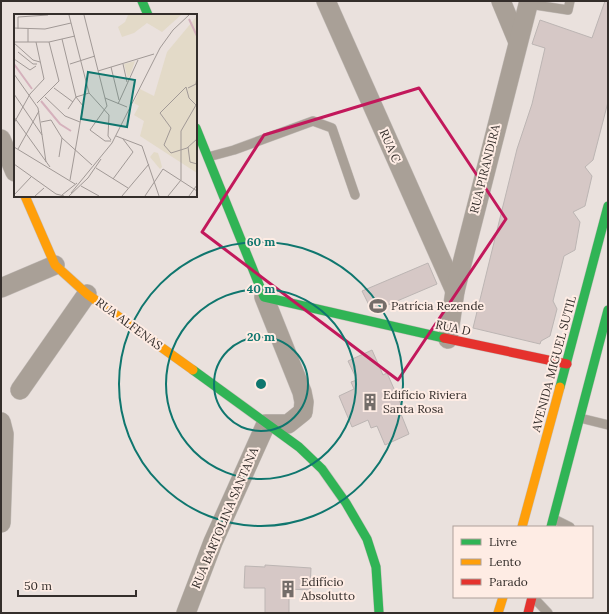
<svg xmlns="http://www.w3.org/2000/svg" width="609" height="614" viewBox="0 0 609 614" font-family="Lora,serif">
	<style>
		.building { fill: #d6c8c6; stroke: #bcb5b3 }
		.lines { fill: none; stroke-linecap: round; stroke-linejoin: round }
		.lane-casing { stroke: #c5beba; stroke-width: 10 }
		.street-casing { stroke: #c5beba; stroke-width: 20 }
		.fast-casing { stroke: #c5beba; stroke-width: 10 }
		.slow-casing { stroke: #c5beba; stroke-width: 10 }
		.jam-casing { stroke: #c5beba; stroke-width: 10 }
		.lane { stroke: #a9a097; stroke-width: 9 }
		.street { stroke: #a9a097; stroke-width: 19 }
		.fast { stroke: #30b455; stroke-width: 9 }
		.slow { stroke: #ff9f0a; stroke-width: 9 }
		.jam { stroke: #e5322d; stroke-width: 9 }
		.marked { fill: none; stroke: #c2185b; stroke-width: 3; stroke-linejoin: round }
		.ring { fill: none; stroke: #0f766e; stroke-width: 2 }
		.labels { text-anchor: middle; stroke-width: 4; stroke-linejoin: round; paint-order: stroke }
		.street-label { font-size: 12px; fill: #342e2b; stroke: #feece4 }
		.poi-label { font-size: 12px; fill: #342e2b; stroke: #feece4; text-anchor: start }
		.inset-river { fill: none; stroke: #d5b1bc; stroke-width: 2 }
		.inset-road { fill: none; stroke: #a19996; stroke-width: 1 }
		.view { fill: #0f766e; fill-opacity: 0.15; stroke: #0f766e; stroke-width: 2 }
		.inset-edge { fill: none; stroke: #342e2b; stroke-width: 2 }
		.centre { fill: #0f766e; stroke: #feece4; stroke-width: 2 }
		.ring-label { font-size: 12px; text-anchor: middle; font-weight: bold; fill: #0f766e; stroke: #feece4; stroke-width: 4; stroke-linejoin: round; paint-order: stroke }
	</style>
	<rect width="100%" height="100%" fill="#eae1dd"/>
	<!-- building -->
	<g class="building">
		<polygon points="605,1 608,1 608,102 593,160 585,167 592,176 585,206 573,212 580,222 575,250 564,256 553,301 557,309 550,336 541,341 540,344 473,328 517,149 532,104 545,48 532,44 540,20 592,38"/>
		<polygon points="428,263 437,284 376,310 371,309 362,291"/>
		<polygon points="372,350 383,375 387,373 402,407 399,409 409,434 385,445 377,426 371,428 368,420 352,427 339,396 354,389 351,382 357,380 348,361"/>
		<polygon points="265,565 311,568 310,590 289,589 289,613 265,613 265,588 244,588 245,566 265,567"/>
	</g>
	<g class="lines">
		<!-- lane casing -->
		<g class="lane-casing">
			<g id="lane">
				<polyline points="529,4 568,10 570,1"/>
				<polyline points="208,157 234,150 313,121 332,128 355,195"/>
				<polyline points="580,418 608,425"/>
				<polyline points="554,519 570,527"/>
				<polyline points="533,597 548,613"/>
			</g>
		</g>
		<!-- street casing -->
		<g class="street-casing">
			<g id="street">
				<polyline points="326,1 455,291"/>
				<polyline points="501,1 518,42"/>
				<polyline points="1,139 15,172"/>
				<polyline points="1,288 55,265"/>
				<polyline points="448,339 455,291 529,1"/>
				<polyline points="20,390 87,294"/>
				<polyline points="1,422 4,434 1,523"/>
				<polyline points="186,613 213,542 266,424 288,424 303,412 304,402 302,392 264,297"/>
			</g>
		</g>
		<!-- fast casing -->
		<g class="fast-casing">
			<g id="fast">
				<polyline points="142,1 148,15"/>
				<polyline points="196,128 264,297 444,338"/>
				<polyline points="193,370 299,447 322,469 346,503 367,539 376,567 379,613"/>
				<polyline points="560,387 608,206"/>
				<polyline points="551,527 608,310"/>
			</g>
		</g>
		<!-- slow casing -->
		<g class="slow-casing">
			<g id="slow">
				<polyline points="25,196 55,265 87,294 193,370"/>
				<polyline points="522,527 560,387"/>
				<polyline points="498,613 503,597"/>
			</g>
		</g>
		<!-- jam casing -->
		<g class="jam-casing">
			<g id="jam">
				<polyline points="444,338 567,364"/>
				<polyline points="528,613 532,597"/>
			</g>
		</g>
		<!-- lane -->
		<use href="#lane" class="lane"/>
		<!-- street -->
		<use href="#street" class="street"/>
		<!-- fast -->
		<use href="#fast" class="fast"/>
		<!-- slow -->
		<use href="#slow" class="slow"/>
		<!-- jam -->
		<use href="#jam" class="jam"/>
	</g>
	<!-- marked area -->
	<path class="marked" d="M419,88L506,219L398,380L202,232L264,135Z"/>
	<!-- distance rings -->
	<g class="ring">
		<circle cx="261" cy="384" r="47"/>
		<circle cx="261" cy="384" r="95"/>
		<circle cx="261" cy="384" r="142"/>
	</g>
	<!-- icons -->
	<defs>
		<g id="stadium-bare" transform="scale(1.38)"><path d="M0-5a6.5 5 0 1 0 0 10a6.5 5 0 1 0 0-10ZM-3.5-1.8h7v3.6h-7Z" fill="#746d69" stroke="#feece4" stroke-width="2.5" paint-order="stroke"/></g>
		<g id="building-bare" transform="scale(1.38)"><path d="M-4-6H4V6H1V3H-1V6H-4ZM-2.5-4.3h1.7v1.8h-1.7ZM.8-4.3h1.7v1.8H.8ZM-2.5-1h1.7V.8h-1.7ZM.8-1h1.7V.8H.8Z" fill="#746d69" stroke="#feece4" stroke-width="2.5" paint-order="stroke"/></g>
	</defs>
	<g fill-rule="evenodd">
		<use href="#stadium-bare" x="378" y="306"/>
		<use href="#building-bare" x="370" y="402"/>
		<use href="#building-bare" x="288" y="589"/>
	</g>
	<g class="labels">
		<!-- street labels -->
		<g class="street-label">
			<text transform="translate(390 146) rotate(66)" y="4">RUA C</text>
			<text transform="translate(485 169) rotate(-76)" y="4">RUA PIRANDIRA</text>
			<text transform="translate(129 324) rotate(36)" y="4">RUA ALFENAS</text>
			<text transform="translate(453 328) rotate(12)" y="4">RUA D</text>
			<text transform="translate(554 364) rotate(-75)" y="4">AVENIDA MIGUEL SUTIL</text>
			<text transform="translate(225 518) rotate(-67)" y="4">RUA BARTOLINA SANTANA</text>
		</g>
		<!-- poi labels -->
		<g class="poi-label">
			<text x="391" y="310">Patrícia Rezende</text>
			<text x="383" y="399">Edifício Riviera<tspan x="383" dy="14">Santa Rosa</tspan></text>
			<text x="301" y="586">Edifício<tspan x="301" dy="14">Absolutto</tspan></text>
		</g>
	</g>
	<!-- overview -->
	<g transform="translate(14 14)">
		<rect width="183" height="183" fill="#eae1dd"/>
		<path d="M114,1H167L148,18L133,9L120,19L108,23L104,13L111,8ZM183,2V159L126,122L130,107L120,101L125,92L120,89L126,75L140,82L153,38ZM121,47L118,56L114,65L110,50ZM140,138L144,139L146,145L148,153L146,155L136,143Z" fill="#e3dac8"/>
		<path class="inset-river" d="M175,5L183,22M0,50L18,75M27,87L46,110L57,117"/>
		<path class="inset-road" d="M55,1L75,79L95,101L94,122L97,126M70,1L93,92L76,116L91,127H97M0,14L31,15L57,9M4,15V3L34,1M48,25L62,83L69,92L56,166M0,28H35L61,22M14,28V15M0,29L19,46L26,48M4,38L19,50H23M0,45L16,56L22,52M56,50L81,42M109,50L113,68M97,53L105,86M84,57L140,40M0,60L24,94L32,148M40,74L59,88M174,74L182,70L183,62M0,80L28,121M31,83L51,102L66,108M62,83L75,79M91,84L113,93M23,89L45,67L35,28M104,90L124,46M182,91L175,84L172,73L146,99L157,114L150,131L157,139L173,134L183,125M54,95L62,83M0,103L36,153M27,108L37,106L48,124L78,151M0,109L16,80L30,65L22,28M102,122L128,132L145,182M0,133L61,170M174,133L176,148L183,150M4,135L25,97M45,143L48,124M0,150L42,180L50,182M82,154L114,174M99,165L119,138L109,125M67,172L85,182M57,179L98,129L146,34L159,16L175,1M0,181L17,163M48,181L63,169M21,182L30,174M55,182L74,164L87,145M108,182L135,150M131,182L149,155L183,177M154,182L167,166V117L182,91M175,182L183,171"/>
		<path class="view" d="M74,58L121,66L113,113L67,105Z"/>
		<rect width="183" height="183" class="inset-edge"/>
	</g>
	<circle cx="261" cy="384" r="6" class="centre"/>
	<g class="ring-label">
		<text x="261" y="246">60 m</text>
		<text x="261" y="293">40 m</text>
		<text x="261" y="341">20 m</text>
	</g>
	<!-- border -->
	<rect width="609" height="614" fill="none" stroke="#342e2b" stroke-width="4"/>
	<!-- legend -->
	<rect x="453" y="526" width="140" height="72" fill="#feece4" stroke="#ada09a"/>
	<rect x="461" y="539" width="20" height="6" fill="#30b455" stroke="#ada09a"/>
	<text x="489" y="546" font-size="12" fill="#342e2b">Livre</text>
	<rect x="461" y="559" width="20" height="6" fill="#ff9f0a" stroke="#ada09a"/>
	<text x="489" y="566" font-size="12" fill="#342e2b">Lento</text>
	<rect x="461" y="579" width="20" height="6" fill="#e5322d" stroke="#ada09a"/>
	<text x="489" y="586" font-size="12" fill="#342e2b">Parado</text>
	<!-- scale -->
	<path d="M18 590v6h118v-6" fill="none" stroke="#342e2b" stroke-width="2"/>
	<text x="24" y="590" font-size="12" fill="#342e2b" stroke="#feece4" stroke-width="3" paint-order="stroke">50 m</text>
</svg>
